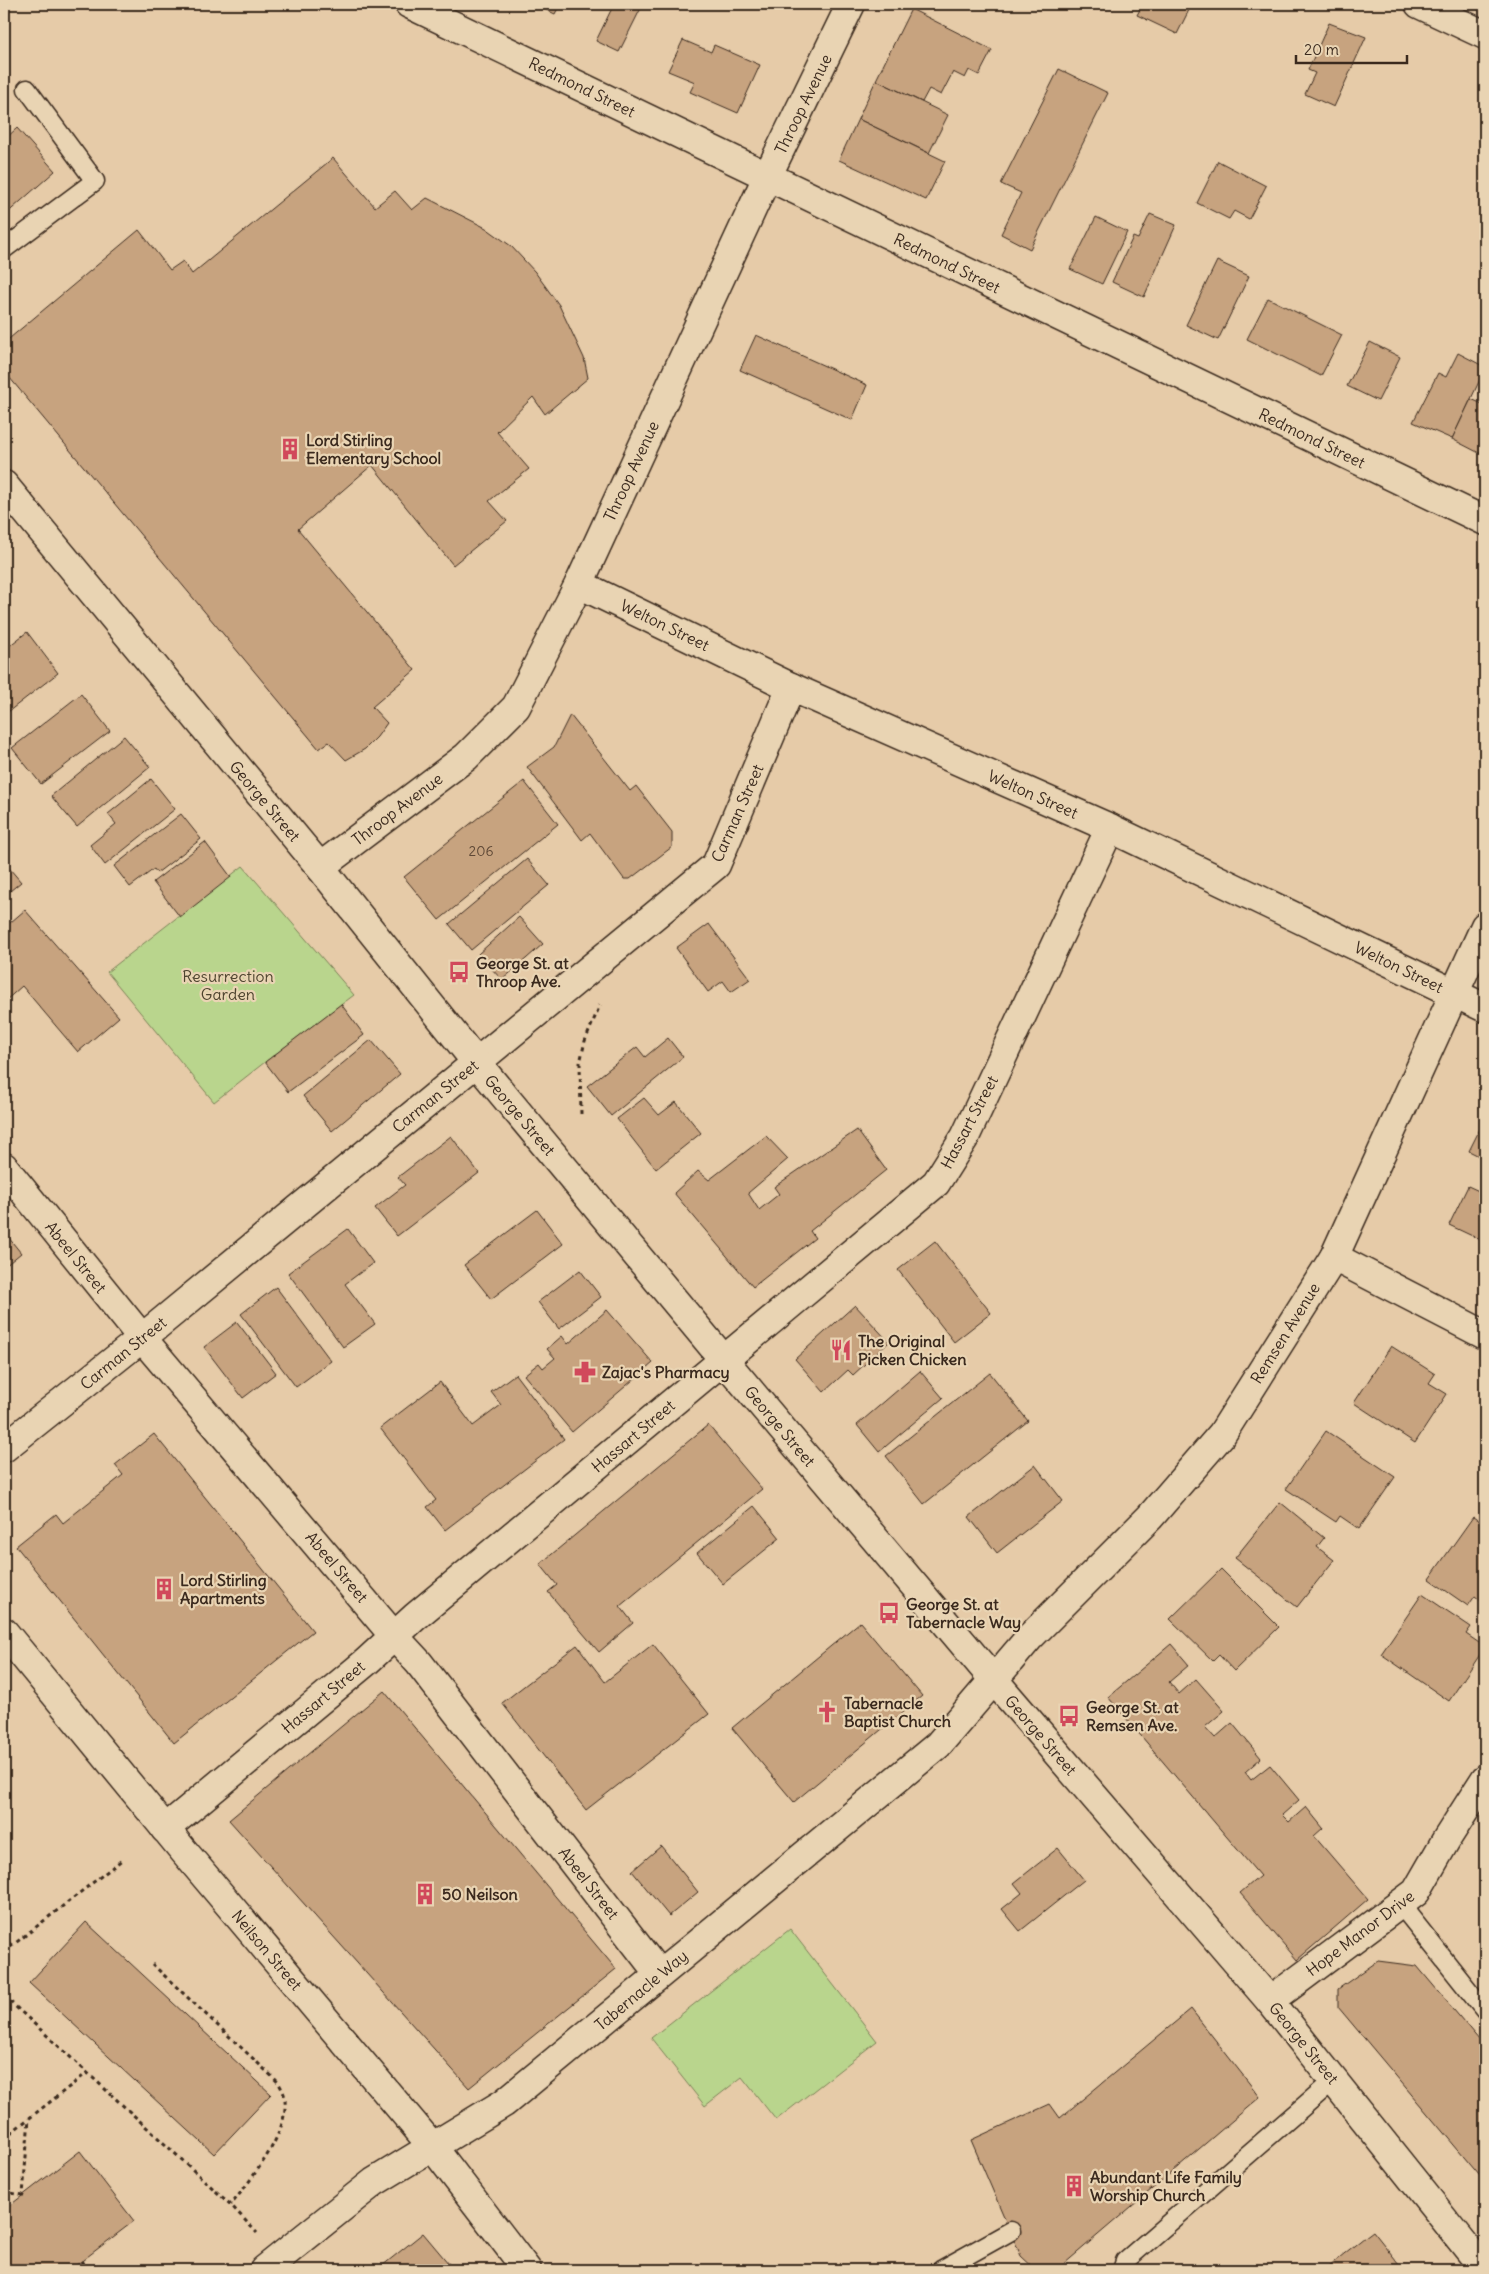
<svg xmlns="http://www.w3.org/2000/svg" width="1489" height="2274" viewBox="0 0 1489 2274" font-family="Delius,sans-serif">
	<style>
		.green { fill: #b9d58d; stroke: #7a8056 }
		.building { fill: #c7a37f; stroke: #3b2a1e }
		.lines { fill: none; stroke-linecap: round; stroke-linejoin: round }
		.lane-casing { stroke: #3b2a1e; stroke-width: 21 }
		.street-casing { stroke: #3b2a1e; stroke-width: 31 }
		.secondary-casing { stroke: #3b2a1e; stroke-width: 31 }
		.path { stroke: #3b2a1e; stroke-width: 3; stroke-dasharray: 4 4; stroke-linecap: butt }
		.lane { stroke: #e9d4b3; stroke-width: 18 }
		.street { stroke: #e9d4b3; stroke-width: 28 }
		.secondary { stroke: #e9d4b3; stroke-width: 28 }
		.labels { text-anchor: middle; stroke-width: 4.5; stroke-linejoin: round; paint-order: stroke }
		.number-label { font-size: 14px; fill: #5e4836 }
		.street-label { font-size: 16px; fill: #3b2a1e; stroke: #e9d4b3 }
		.poi-label { font-size: 16px; font-weight: bold; fill: #3b2a1e; stroke: #e9d4b3; text-anchor: start }
		.park-label { font-size: 16px; fill: #4e442f; stroke: #e9d4b3 }
	</style>
	<rect width="100%" height="100%" fill="#e6cba8"/>
	<filter id="ink" filterUnits="userSpaceOnUse"><feTurbulence type="fractalNoise" baseFrequency=".02" numOctaves="2"/><feDisplacementMap in="SourceGraphic" scale="10" xChannelSelector="R" yChannelSelector="G"/><feConvolveMatrix kernelMatrix="1 2 1 2 8 2 1 2 1" color-interpolation-filters="sRGB"/></filter>
	<g filter="url(#ink)">
		<!-- green -->
		<g class="green">
			<polygon points="243,866 354,995 265,1062 214,1102 107,972"/>
			<polygon points="790,1929 877,2041 776,2120 742,2077 705,2106 651,2038"/>
		</g>
		<!-- building -->
		<g class="building">
			<polygon points="534,4 560,4 555,14"/>
			<polygon points="614,4 643,4 619,52 596,41"/>
			<polygon points="1143,4 1192,4 1177,34 1137,15"/>
			<polygon points="911,9 992,50 979,75 969,70 965,78 953,72 941,95 929,89 922,102 876,80"/>
			<polygon points="1329,23 1366,37 1334,107 1305,94 1315,73 1308,70"/>
			<polygon points="683,40 711,52 714,45 760,65 738,113 690,92 695,82 668,71"/>
			<polygon points="1059,69 1108,93 1030,249 1001,234 1021,193 1001,184"/>
			<polygon points="876,80 948,115 929,153 858,119"/>
			<polygon points="858,119 945,161 926,200 839,160"/>
			<polygon points="17,128 55,171 4,216 4,140"/>
			<polygon points="333,158 375,207 395,191 412,210 427,198 486,228 511,246 535,272 559,305 584,358 588,378 545,414 533,397 497,432 529,469 489,501 507,521 453,565 372,465 298,529 415,670 372,707 387,723 377,737 365,749 346,760 329,742 319,749 4,371 4,343 139,230 170,270 183,261 192,274"/>
			<polygon points="1218,161 1266,186 1249,219 1234,211 1229,219 1197,203"/>
			<polygon points="1150,214 1176,225 1144,297 1112,282 1133,237 1138,239"/>
			<polygon points="1096,217 1127,232 1102,284 1070,269"/>
			<polygon points="1217,261 1249,276 1218,340 1186,325"/>
			<polygon points="1268,298 1342,335 1321,376 1247,339"/>
			<polygon points="756,335 867,385 852,420 740,370"/>
			<polygon points="1370,342 1400,357 1378,401 1347,386"/>
			<polygon points="1458,353 1485,367 1485,369 1452,439 1413,422 1438,373 1446,377"/>
			<polygon points="1471,399 1485,405 1485,456 1452,439"/>
			<polygon points="27,632 58,673 4,715 4,650"/>
			<polygon points="81,694 110,731 41,784 12,748"/>
			<polygon points="570,715 630,791 636,786 672,832 672,847 630,879 624,879 590,833 582,840 527,767 554,747"/>
			<polygon points="124,736 150,767 77,827 51,796"/>
			<polygon points="151,779 175,809 105,865 90,845 116,824 108,814"/>
			<polygon points="524,781 558,824 439,920 404,877"/>
			<polygon points="181,814 201,839 157,873 154,869 130,887 114,866"/>
			<polygon points="205,842 231,877 180,917 153,882"/>
			<polygon points="527,859 549,885 471,950 449,924"/>
			<polygon points="4,862 21,882 4,896"/>
			<polygon points="25,910 119,1017 78,1052 22,986 4,1002 4,928"/>
			<polygon points="519,917 543,944 502,980 478,954"/>
			<polygon points="709,924 750,979 731,992 723,981 708,992 676,948"/>
			<polygon points="341,1004 364,1035 288,1092 265,1062"/>
			<polygon points="668,1038 683,1057 611,1116 587,1086 637,1047 645,1057"/>
			<polygon points="371,1040 400,1074 332,1131 303,1096"/>
			<polygon points="644,1098 659,1115 676,1102 701,1133 656,1169 617,1119"/>
			<polygon points="1480,1129 1485,1132 1485,1159 1469,1151"/>
			<polygon points="857,1130 886,1170 810,1231 815,1238 753,1287 674,1193 698,1171 709,1180 766,1136 788,1159 748,1193 759,1210 779,1194 774,1187"/>
			<polygon points="451,1136 479,1173 397,1236 375,1208 405,1185 398,1177"/>
			<polygon points="1485,1183 1485,1242 1449,1225 1468,1186 1481,1192"/>
			<polygon points="537,1210 563,1244 491,1299 464,1265"/>
			<polygon points="348,1229 373,1263 345,1284 375,1324 343,1347 288,1273"/>
			<polygon points="4,1232 21,1253 4,1267"/>
			<polygon points="935,1241 991,1313 954,1342 898,1270"/>
			<polygon points="580,1270 601,1297 559,1329 538,1302"/>
			<polygon points="276,1287 331,1361 296,1387 241,1314"/>
			<polygon points="855,1305 889,1342 853,1375 848,1370 824,1392 795,1359"/>
			<polygon points="607,1310 653,1363 572,1432 524,1375 539,1363 543,1368 555,1358 547,1349 562,1336 568,1344"/>
			<polygon points="237,1322 276,1373 243,1398 204,1347"/>
			<polygon points="1391,1346 1435,1374 1429,1383 1447,1394 1415,1443 1354,1403"/>
			<polygon points="920,1371 943,1398 879,1452 857,1425"/>
			<polygon points="990,1373 1028,1421 924,1504 886,1456"/>
			<polygon points="515,1374 564,1439 445,1530 427,1507 436,1500 380,1428 440,1382 473,1426 501,1405 491,1392"/>
			<polygon points="708,1425 762,1489 620,1606 633,1623 599,1652 548,1592 557,1585 540,1564"/>
			<polygon points="1326,1431 1395,1477 1359,1529 1340,1516 1336,1522 1286,1489"/>
			<polygon points="154,1434 313,1631 174,1743 16,1546 56,1514 63,1523 123,1475 115,1465"/>
			<polygon points="1035,1465 1063,1501 997,1553 969,1517"/>
			<polygon points="1280,1502 1324,1538 1317,1547 1334,1560 1297,1607 1235,1558"/>
			<polygon points="754,1506 780,1538 723,1584 697,1553"/>
			<polygon points="1473,1517 1485,1525 1485,1604 1475,1596 1468,1606 1429,1579"/>
			<polygon points="1221,1569 1279,1627 1234,1671 1219,1655 1213,1661 1170,1619"/>
			<polygon points="1422,1594 1471,1627 1466,1634 1485,1647 1449,1701 1381,1654"/>
			<polygon points="860,1622 922,1696 794,1802 732,1728"/>
			<polygon points="653,1644 709,1714 586,1810 502,1703 577,1645 605,1682"/>
			<polygon points="1171,1644 1189,1665 1169,1682 1179,1694 1196,1679 1224,1711 1205,1727 1215,1738 1232,1723 1261,1758 1245,1772 1251,1780 1270,1765 1299,1800 1282,1815 1289,1822 1306,1807 1323,1828 1314,1836 1368,1899 1297,1960 1240,1893 1260,1876 1108,1697"/>
			<polygon points="384,1691 616,1969 469,2088 229,1820"/>
			<polygon points="661,1846 698,1892 669,1916 632,1871"/>
			<polygon points="1058,1848 1084,1880 1020,1931 1002,1909 1022,1893 1014,1883"/>
			<polygon points="86,1922 271,2094 214,2154 29,1983"/>
			<polygon points="1378,1961 1417,1966 1485,2047 1485,2182 1338,2007 1338,1989"/>
			<polygon points="1191,2009 1260,2097 1057,2270 1036,2270 1021,2256 971,2140 1050,2104 1060,2118"/>
			<polygon points="80,2151 134,2221 70,2270 4,2270 4,2210"/>
			<polygon points="1373,2231 1404,2270 1324,2270 1365,2237"/>
			<polygon points="423,2233 454,2270 377,2270"/>
		</g>
		<g class="lines">
			<!-- lane casing -->
			<g class="lane-casing">
				<g id="lane">
					<polyline points="4,249 95,181 27,89"/>
					<polyline points="1400,1904 1485,2011"/>
					<polyline points="941,2270 1011,2231"/>
					<polyline points="1122,2270 1125,2261 1334,2080"/>
				</g>
			</g>
			<!-- street casing -->
			<g class="street-casing">
				<g id="street">
					<polyline points="409,4 1485,521"/>
					<polyline points="1419,4 1485,35"/>
					<polyline points="579,584 791,687 1110,828 1485,1008"/>
					<polyline points="320,867 466,757 516,707 579,584 767,177 851,4"/>
					<polyline points="4,1167 142,1338 394,1636 419,1663 659,1974"/>
					<polyline points="1334,1257 1485,1335"/>
					<polyline points="4,1448 142,1338 716,865 791,687"/>
					<polyline points="4,1632 182,1849 432,2146 527,2270"/>
					<polyline points="165,1829 366,1662 415,1617 936,1183 965,1137 1110,828"/>
					<polyline points="1270,2001 1416,1892 1446,1840 1485,1779"/>
					<polyline points="264,2270 374,2182 504,2103 938,1745 1030,1637 1150,1517 1222,1434 1334,1257 1485,926"/>
				</g>
			</g>
			<!-- secondary casing -->
			<g class="secondary-casing">
				<polyline id="secondary" points="4,485 320,867 476,1062 724,1360 994,1680 1270,2001 1485,2270"/>
			</g>
			<!-- path -->
			<g class="path">
				<polyline points="581,1114 580,1063 585,1041 600,1005"/>
				<polyline points="4,1937 12,1946"/>
				<polyline points="4,1952 123,1859"/>
				<path d="M152,1964L278,2082C281,2087 285,2094 285,2100C288,2135 251,2179 231,2205"/>
				<polyline points="4,1996 231,2205 257,2233"/>
				<polyline points="4,2138 87,2073"/>
				<polyline points="4,2192 23,2195 29,2118"/>
				<polyline points="81,2261 88,2270"/>
			</g>
			<!-- lane -->
			<use href="#lane" class="lane"/>
			<!-- street -->
			<use href="#street" class="street"/>
			<!-- secondary -->
			<use href="#secondary" class="secondary"/>
		</g>
	</g>
	<!-- icons -->
	<defs>
		<g id="building-bare" transform="scale(1.725)"><path d="M-4-6H4V6H1V3H-1V6H-4ZM-2.5-4.3h1.7v1.8h-1.7ZM.8-4.3h1.7v1.8H.8ZM-2.5-1h1.7V.8h-1.7ZM.8-1h1.7V.8H.8Z" fill="#d1495b" stroke="#e9d4b3" stroke-width="2.5" paint-order="stroke"/></g>
		<g id="bus-bare" transform="scale(1.725)"><path d="M-5-6H5V4H4V6H2V4H-2V6H-4V4H-5ZM-3.5-4V0h7V-4ZM-3.5 1.2v1.5H-2V1.2ZM2 1.2v1.5H3.5V1.2Z" fill="#d1495b" stroke="#e9d4b3" stroke-width="2.5" paint-order="stroke"/></g>
		<g id="restaurant-bare" transform="scale(1.725)"><path d="M-5-6h1v4h1v-4h1v4h1v-4h1v5L-1.5 .5V6h-2V.5L-5-1ZM5-6V6H3V1.5H1.5Q1.5-4 5-6Z" fill="#d1495b" stroke="#e9d4b3" stroke-width="2.5" paint-order="stroke"/></g>
		<g id="pharmacy-bare" transform="scale(1.725)"><path d="M-2-6h4v4h4v4h-4v4h-4v-4h-4v-4h4Z" fill="#d1495b" stroke="#e9d4b3" stroke-width="2.5" paint-order="stroke"/></g>
		<g id="church-bare" transform="scale(1.725)"><path d="M-1.2-6h2.4v3.5h3.3v2.4h-3.3V6h-2.4V-.1h-3.3v-2.4h3.3Z" fill="#d1495b" stroke="#e9d4b3" stroke-width="2.5" paint-order="stroke"/></g>
	</defs>
	<g fill-rule="evenodd">
		<use href="#building-bare" x="290" y="449"/>
		<use href="#bus-bare" x="459" y="972"/>
		<use href="#restaurant-bare" x="841" y="1350"/>
		<use href="#pharmacy-bare" x="585" y="1372"/>
		<use href="#building-bare" x="164" y="1589"/>
		<use href="#bus-bare" x="889" y="1613"/>
		<use href="#church-bare" x="827" y="1712"/>
		<use href="#bus-bare" x="1069" y="1716"/>
		<use href="#building-bare" x="425" y="1894"/>
		<use href="#building-bare" x="1074" y="2186"/>
	</g>
	<g class="labels">
		<!-- number labels -->
		<g class="number-label">
			<text x="481" y="856">206</text>
		</g>
		<!-- street labels -->
		<g class="street-label">
			<text transform="translate(582 87) rotate(26)" y="6">Redmond Street</text>
			<text transform="translate(803 104) rotate(-64)" y="6">Throop Avenue</text>
			<text transform="translate(947 263) rotate(26)" y="6">Redmond Street</text>
			<text transform="translate(1312 438) rotate(26)" y="6">Redmond Street</text>
			<text transform="translate(631 471) rotate(-65)" y="6">Throop Avenue</text>
			<text transform="translate(665 625) rotate(26)" y="6">Welton Street</text>
			<text transform="translate(1033 794) rotate(24)" y="6">Welton Street</text>
			<text transform="translate(265 801) rotate(50)" y="6">George Street</text>
			<text transform="translate(397 809) rotate(-37)" y="6">Throop Avenue</text>
			<text transform="translate(737 813) rotate(-66)" y="6">Carman Street</text>
			<text transform="translate(1399 967) rotate(26)" y="6">Welton Street</text>
			<text transform="translate(435 1096) rotate(-39)" y="6">Carman Street</text>
			<text transform="translate(520 1115) rotate(50)" y="6">George Street</text>
			<text transform="translate(969 1122) rotate(-62)" y="6">Hassart Street</text>
			<text transform="translate(76 1257) rotate(51)" y="6">Abeel Street</text>
			<text transform="translate(1285 1333) rotate(-58)" y="6">Remsen Avenue</text>
			<text transform="translate(123 1353) rotate(-39)" y="6">Carman Street</text>
			<text transform="translate(780 1426) rotate(50)" y="6">George Street</text>
			<text transform="translate(633 1436) rotate(-40)" y="6">Hassart Street</text>
			<text transform="translate(337 1567) rotate(50)" y="6">Abeel Street</text>
			<text transform="translate(323 1697) rotate(-40)" y="6">Hassart Street</text>
			<text transform="translate(1041 1735) rotate(49)" y="6">George Street</text>
			<text transform="translate(589 1883) rotate(52)" y="6">Abeel Street</text>
			<text transform="translate(1360 1933) rotate(-37)" y="6">Hope Manor Drive</text>
			<text transform="translate(267 1950) rotate(50)" y="6">Neilson Street</text>
			<text transform="translate(641 1990) rotate(-40)" y="6">Tabernacle Way</text>
			<text transform="translate(1304 2043) rotate(51)" y="6">George Street</text>
		</g>
		<!-- poi labels -->
		<g class="poi-label">
			<text x="306" y="446">Lord Stirling<tspan x="306" dy="18">Elementary School</tspan></text>
			<text x="476" y="969">George St. at<tspan x="476" dy="18">Throop Ave.</tspan></text>
			<text x="858" y="1347">The Original<tspan x="858" dy="18">Picken Chicken</tspan></text>
			<text x="602" y="1378">Zajac's Pharmacy</text>
			<text x="180" y="1586">Lord Stirling<tspan x="180" dy="18">Apartments</tspan></text>
			<text x="906" y="1610">George St. at<tspan x="906" dy="18">Tabernacle Way</tspan></text>
			<text x="844" y="1709">Tabernacle<tspan x="844" dy="18">Baptist Church</tspan></text>
			<text x="1086" y="1713">George St. at<tspan x="1086" dy="18">Remsen Ave.</tspan></text>
			<text x="442" y="1900">50 Neilson</text>
			<text x="1090" y="2183">Abundant Life Family<tspan x="1090" dy="18">Worship Church</tspan></text>
		</g>
		<!-- park labels -->
		<g class="park-label">
			<text x="228" y="982">Resurrection<tspan x="228" dy="18">Garden</tspan></text>
		</g>
	</g>
	<!-- margin -->
	<rect width="1489" height="2274" fill="none" stroke="#e9d4b3" stroke-width="20"/>
	<rect x="10" y="10" width="1469" height="2254" fill="none" stroke="#3b2a1e" stroke-width="2" filter="url(#ink)"/>
	<!-- scale -->
	<path d="M1296 55v8h111v-8" fill="none" stroke="#3b2a1e" stroke-width="2.5"/>
	<text x="1304" y="55" font-size="15" fill="#3b2a1e" stroke="#e9d4b3" stroke-width="4" paint-order="stroke">20 m</text>
</svg>
